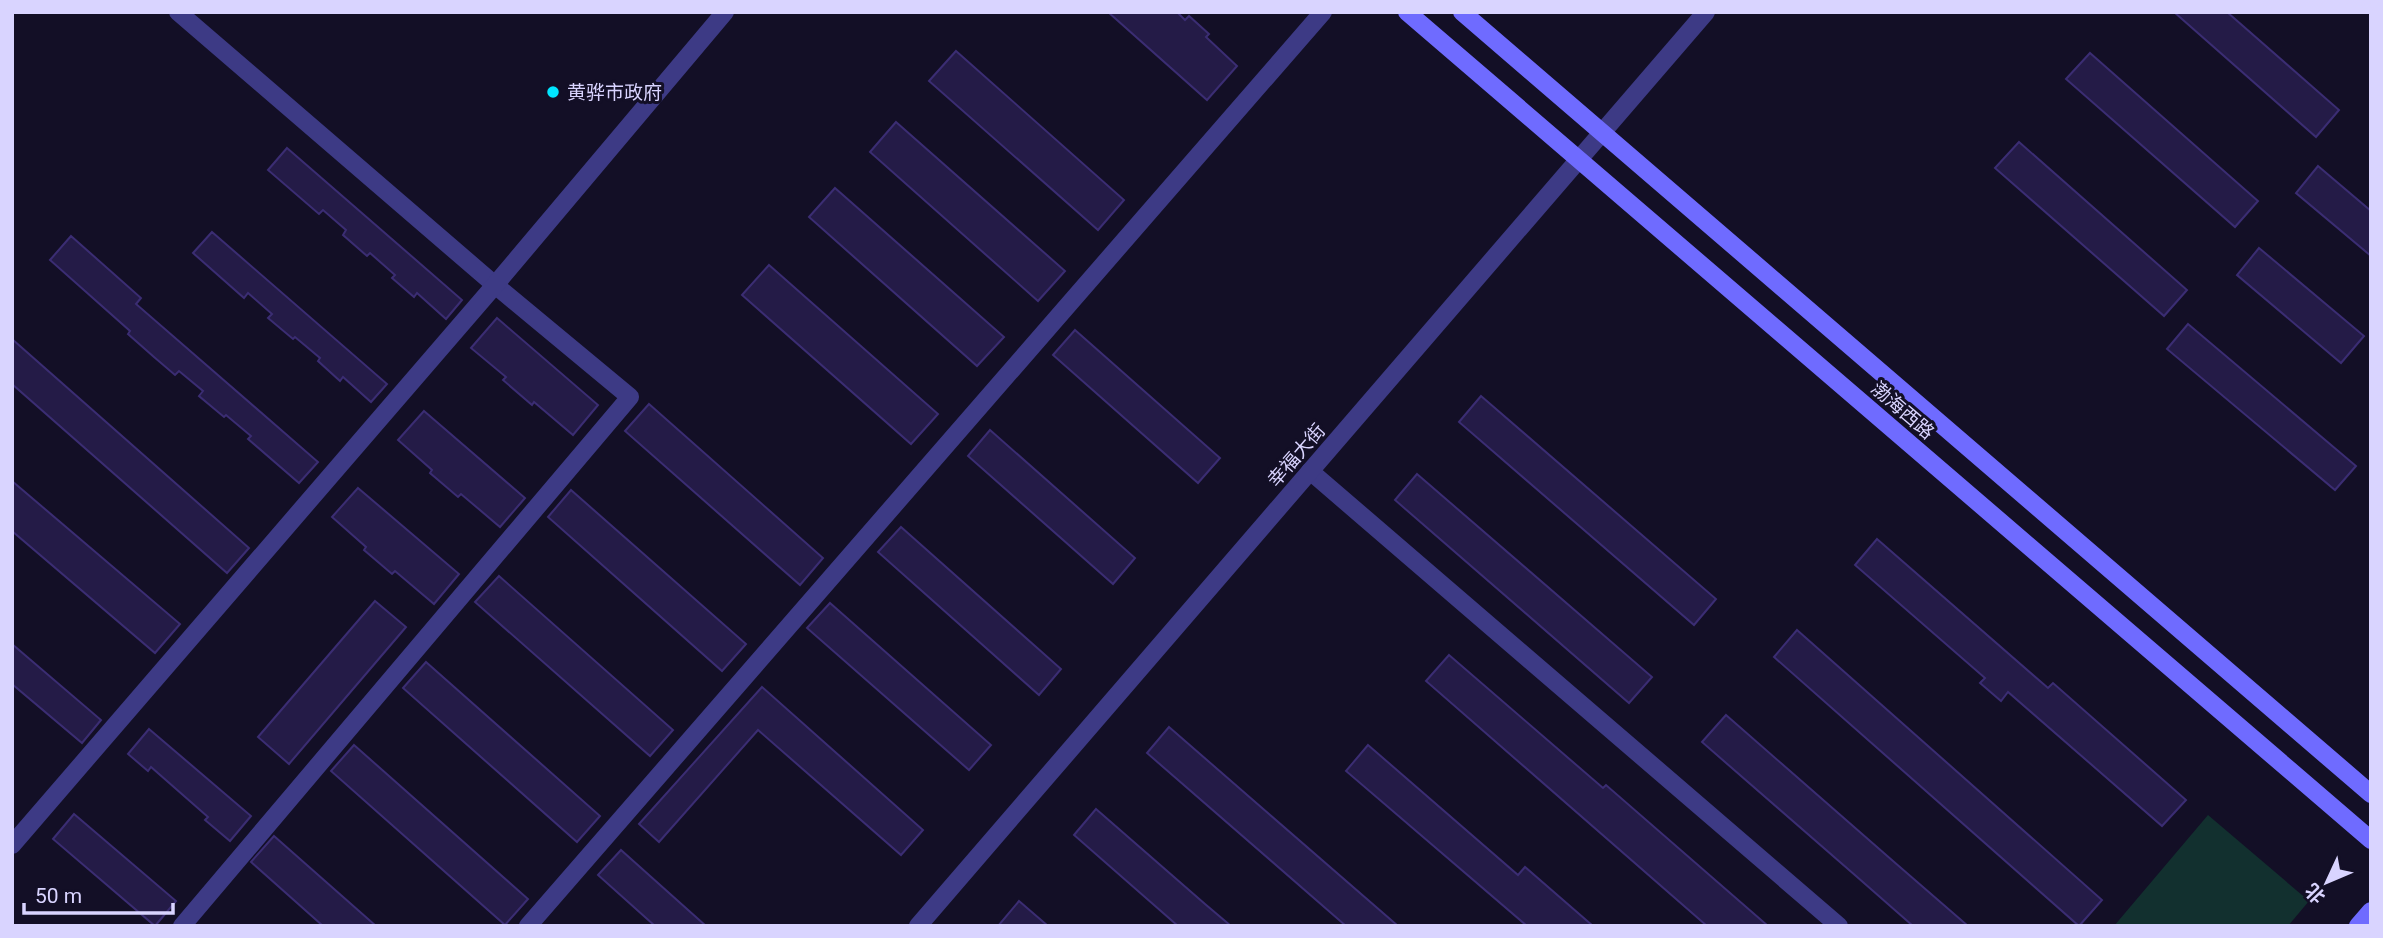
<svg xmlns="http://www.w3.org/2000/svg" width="2383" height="938" viewBox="0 0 2383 938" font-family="Roboto,'Noto Sans SC',sans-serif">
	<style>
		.green { fill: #12302f }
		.building { fill: #241b47; stroke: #3b2d73; stroke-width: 2 }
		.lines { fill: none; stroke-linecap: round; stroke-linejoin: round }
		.minor { stroke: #3d3a85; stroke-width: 18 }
		.tertiary { stroke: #3d3a85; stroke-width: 18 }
		.secondary { stroke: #6f6bff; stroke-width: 18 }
		.poi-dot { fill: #00e5ff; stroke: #130f26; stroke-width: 2.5 }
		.labels { text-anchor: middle; stroke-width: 6; stroke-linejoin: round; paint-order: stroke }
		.poi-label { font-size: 19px; fill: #d9d4ff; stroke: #130f26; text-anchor: start }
		.street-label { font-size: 19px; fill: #d9d4ff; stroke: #130f26 }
	</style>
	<rect width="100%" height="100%" fill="#130f26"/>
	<!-- green -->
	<polygon class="green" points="2208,815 2309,901 2288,926 2114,926"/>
	<!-- building -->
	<g class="building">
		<polygon points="1108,12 1177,12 1185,20 1189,16 1209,34 1206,37 1237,66 1207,100"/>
		<polygon points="2174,12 2227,12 2339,110 2316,137"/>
		<polygon points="956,51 1124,200 1098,230 929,81"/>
		<polygon points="2090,53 2258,201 2235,227 2066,79"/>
		<polygon points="896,122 1065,271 1038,301 870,152"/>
		<polygon points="2019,142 2187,290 2164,316 1995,168"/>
		<polygon points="287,148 462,300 446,319 417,293 414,297 392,278 395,275 370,253 367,256 343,235 346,230 323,210 319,214 268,170"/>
		<polygon points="2318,166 2371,211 2371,256 2296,193"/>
		<polygon points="835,188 1004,337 977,366 809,217"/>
		<polygon points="212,232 387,384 371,402 343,377 340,381 318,361 320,358 295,337 293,339 268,318 272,314 248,293 244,298 193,253"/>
		<polygon points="71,236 141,298 136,304 318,462 299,483 248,439 251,436 226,415 224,417 199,396 203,391 179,371 175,375 154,357 128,334 130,331 50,260"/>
		<polygon points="2259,248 2364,336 2341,363 2237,275"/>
		<polygon points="769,265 938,414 911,444 742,295"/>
		<polygon points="497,318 598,405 573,435 534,402 532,405 503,380 506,377 471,348"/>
		<polygon points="2188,324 2356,466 2335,490 2167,349"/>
		<polygon points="1075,330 1220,458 1198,483 1053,355"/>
		<polygon points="12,339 249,548 227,573 12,384"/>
		<polygon points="1481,396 1716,599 1694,625 1459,422"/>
		<polygon points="649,404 823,558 800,585 625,431"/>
		<polygon points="424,411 525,498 500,527 461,494 458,497 430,473 432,470 398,440"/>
		<polygon points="990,430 1135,558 1113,584 968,456"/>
		<polygon points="1417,474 1652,677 1629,703 1395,500"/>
		<polygon points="12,481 180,624 155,653 12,531"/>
		<polygon points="358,488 459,574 434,604 395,571 392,574 364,550 366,547 332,517"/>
		<polygon points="571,490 746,644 722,671 548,517"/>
		<polygon points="901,527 1061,669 1039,695 878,552"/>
		<polygon points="1877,539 2048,688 2053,683 2186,800 2162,826 2008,692 2001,701 1980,683 1985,678 1855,565"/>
		<polygon points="499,576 673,730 650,756 475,602"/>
		<polygon points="375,601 406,627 289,764 258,737"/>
		<polygon points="830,603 991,745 969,770 807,628"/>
		<polygon points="1797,630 2102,900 2079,926 1774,657"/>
		<polygon points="12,644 101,720 82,743 12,684"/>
		<polygon points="1449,655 1603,788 1606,785 1768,926 1707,926 1426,681"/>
		<polygon points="426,662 600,816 577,842 403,688"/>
		<polygon points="762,687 923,830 901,855 758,730 659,842 639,824"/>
		<polygon points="1726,715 1893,861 1968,926 1913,926 1856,876 1702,742"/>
		<polygon points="1169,727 1269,814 1398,926 1346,926 1147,753"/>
		<polygon points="149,729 251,816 230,841 205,820 208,817 151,767 148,771 128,754"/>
		<polygon points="354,745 528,899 505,925 331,771"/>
		<polygon points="1368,745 1518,875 1525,867 1593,926 1527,926 1346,771"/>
		<polygon points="1096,809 1205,904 1231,926 1178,926 1074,835"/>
		<polygon points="74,814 176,901 155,926 53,839"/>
		<polygon points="274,836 376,926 323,926 251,862"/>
		<polygon points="621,850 706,926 655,926 598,875"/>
		<polygon points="1019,901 1048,926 998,926"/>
	</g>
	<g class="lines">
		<!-- minor -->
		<g class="minor">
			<polyline points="178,12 495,285 630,397 182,926"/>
			<polyline points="1310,471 1839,926"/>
			<polyline points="12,845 495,285 725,12"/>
			<polyline points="528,926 1323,12"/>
		</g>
		<!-- tertiary -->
		<polyline class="tertiary" points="918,926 1706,12"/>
		<!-- secondary -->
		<g class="secondary">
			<polyline points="1407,12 2371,840"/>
			<polyline points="1462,12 2371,794"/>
			<polyline points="2358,926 2371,911"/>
		</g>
	</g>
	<!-- markers -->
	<circle class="poi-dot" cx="553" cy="92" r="7"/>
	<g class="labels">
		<!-- poi labels -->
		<g class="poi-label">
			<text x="567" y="99">黄骅市政府</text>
		</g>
		<!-- street labels -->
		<g class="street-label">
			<text transform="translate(1903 410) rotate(41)" y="7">渤海西路</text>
			<text transform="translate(1296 455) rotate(-49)" y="7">幸福大街</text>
		</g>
	</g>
	<!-- border -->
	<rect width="2383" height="938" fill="none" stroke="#d9d4ff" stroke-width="28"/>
	<!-- north arrow -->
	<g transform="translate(2327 882) rotate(226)" stroke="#130f26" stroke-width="5" paint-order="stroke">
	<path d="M0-5L12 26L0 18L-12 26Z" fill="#d9d4ff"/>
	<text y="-10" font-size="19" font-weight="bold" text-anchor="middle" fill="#d9d4ff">北</text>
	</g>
	<!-- scale -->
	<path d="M24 903v10h149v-10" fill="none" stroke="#d9d4ff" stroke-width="3.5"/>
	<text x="35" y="903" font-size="21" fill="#d9d4ff" stroke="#130f26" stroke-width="5" paint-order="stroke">50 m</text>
</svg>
